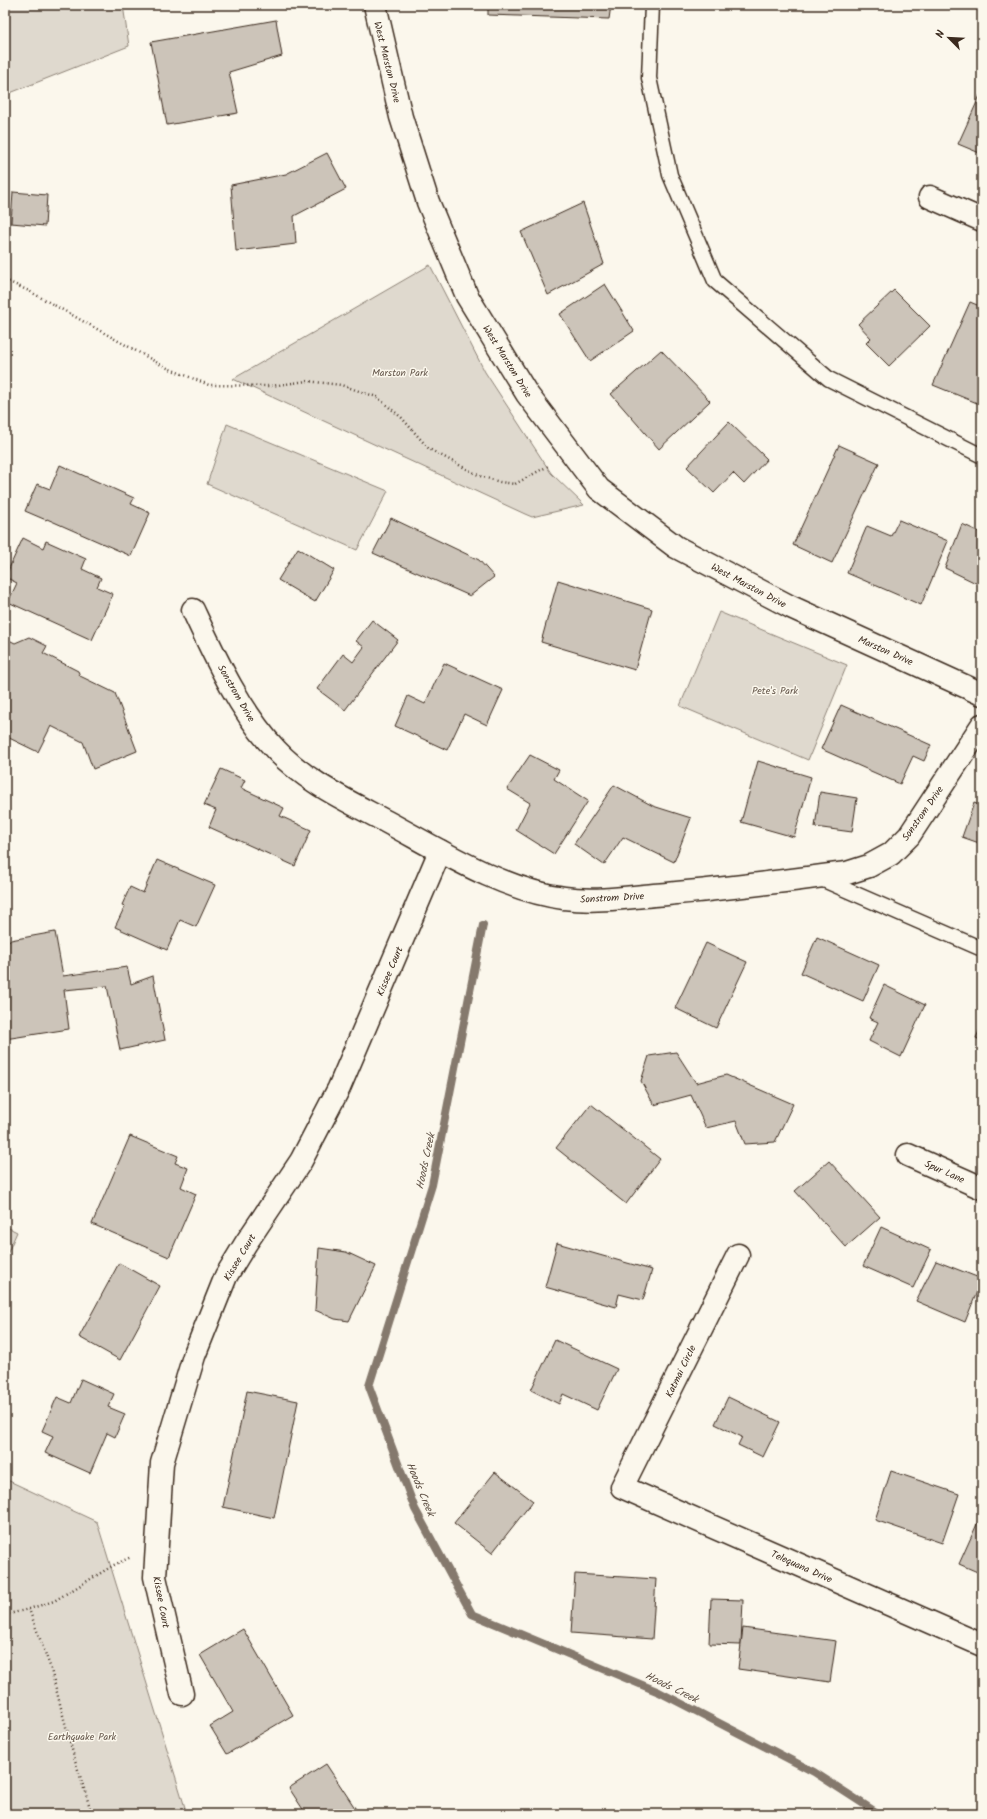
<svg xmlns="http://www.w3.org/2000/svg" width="987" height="1819" viewBox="0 0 987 1819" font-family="Kalam,sans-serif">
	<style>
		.green { fill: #dfd9ce; stroke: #8d8276 }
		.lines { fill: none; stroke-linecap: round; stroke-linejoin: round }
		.stream { stroke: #85796d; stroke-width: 8 }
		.building { fill: #ccc4b9; stroke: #3b2a1e }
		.lane-casing { stroke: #3b2a1e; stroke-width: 17 }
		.street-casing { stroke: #3b2a1e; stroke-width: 25 }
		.path { stroke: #3b2a1e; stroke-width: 2.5; stroke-dasharray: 1 3; stroke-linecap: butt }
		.lane { stroke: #fbf7ec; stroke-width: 14 }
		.street { stroke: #fbf7ec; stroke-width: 22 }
		.labels { text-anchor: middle; stroke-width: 3; stroke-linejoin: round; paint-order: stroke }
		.street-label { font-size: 10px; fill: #3b2a1e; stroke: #fbf7ec }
		.park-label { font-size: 10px; fill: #64564a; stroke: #fbf7ec }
		.water-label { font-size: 11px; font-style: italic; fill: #605246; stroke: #fbf7ec }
	</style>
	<rect width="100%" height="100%" fill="#fbf7ec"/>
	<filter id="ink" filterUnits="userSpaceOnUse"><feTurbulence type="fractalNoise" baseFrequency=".025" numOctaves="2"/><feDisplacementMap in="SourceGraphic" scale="8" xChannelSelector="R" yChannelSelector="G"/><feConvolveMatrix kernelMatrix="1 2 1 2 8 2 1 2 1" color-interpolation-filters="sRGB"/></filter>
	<g filter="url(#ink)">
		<!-- green -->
		<g class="green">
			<polygon points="5,5 123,5 129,46 5,95"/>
			<polygon points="430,265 485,372 551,473 584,505 532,517 525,514 233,379"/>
			<polygon points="227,424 388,491 357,550 207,484"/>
			<polygon points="719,612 847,665 808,760 680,706"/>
			<polygon points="5,1226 17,1232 5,1259"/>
			<polygon points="5,1479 97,1522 187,1814 5,1814"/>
		</g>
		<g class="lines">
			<!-- stream -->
			<polyline class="stream" points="483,925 432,1185 369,1386 415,1509 472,1614 659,1692 814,1772 879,1814"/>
		</g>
		<!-- building -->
		<g class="building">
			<polygon points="488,5 611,5 609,19 488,15"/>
			<polygon points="276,20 282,56 229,72 238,113 167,125 151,42"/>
			<polygon points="982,91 982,154 958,144"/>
			<polygon points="327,153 346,189 294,216 296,244 236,251 231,185 286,174"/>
			<polygon points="13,192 47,195 45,226 11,223"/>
			<polygon points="583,203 604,264 548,295 521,232"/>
			<polygon points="605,284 634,331 590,361 560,314"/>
			<polygon points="894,290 930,326 889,366 866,343 871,338 858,324"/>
			<polygon points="970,302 982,307 982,393 977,403 933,385"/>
			<polygon points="661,350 710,401 659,449 611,394"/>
			<polygon points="729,422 767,459 744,484 733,473 714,493 687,467"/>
			<polygon points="839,445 879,463 832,563 793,545"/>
			<polygon points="60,465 134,498 131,504 150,513 131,556 47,519 46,520 25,511 37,484 50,489"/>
			<polygon points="391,518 479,560 494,577 470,596 373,553"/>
			<polygon points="899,520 948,541 921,605 847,573 867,526 891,536"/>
			<polygon points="962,524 982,533 982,586 945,568"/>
			<polygon points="23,538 43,548 46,541 86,559 82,569 101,578 97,587 113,594 92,640 8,602 17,583 5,577"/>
			<polygon points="298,548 334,570 315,602 278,580"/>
			<polygon points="558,580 652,609 635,670 541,642"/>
			<polygon points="372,620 398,640 345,710 317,689 343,654 353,662 364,647 356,641"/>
			<polygon points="29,637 47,646 43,653 78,671 80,676 115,693 137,751 93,769 83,742 51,726 38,752 5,736 5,638 15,643"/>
			<polygon points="444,663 503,690 487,725 464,714 447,750 395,726 408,696 425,704"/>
			<polygon points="841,705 931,745 924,761 913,756 900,784 821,749"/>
			<polygon points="530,755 559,770 554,779 588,801 554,854 516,830 530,803 507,789"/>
			<polygon points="758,761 811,777 794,837 741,822"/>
			<polygon points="221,769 245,780 241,788 284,808 280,816 311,830 295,866 209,827 216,810 204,805"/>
			<polygon points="614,785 653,806 691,818 674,862 623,837 604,865 574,844"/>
			<polygon points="820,792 857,798 852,832 815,827"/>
			<polygon points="974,803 982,806 982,844 962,837"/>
			<polygon points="157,860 215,885 196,927 180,920 167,950 115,927 125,906 122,905 130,887 143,893"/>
			<polygon points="55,932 63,976 127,967 131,984 153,976 165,1040 120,1050 107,986 64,990 69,1029 5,1039 5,941"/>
			<polygon points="817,937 879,965 863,1001 801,973"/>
			<polygon points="706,943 747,962 716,1028 675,1008"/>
			<polygon points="884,985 925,1005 901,1057 869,1041 878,1022 869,1018"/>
			<polygon points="982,1024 982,1041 976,1038"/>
			<polygon points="676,1052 696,1083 726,1075 793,1104 775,1142 745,1144 736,1121 706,1128 691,1095 654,1105 641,1081 649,1056"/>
			<polygon points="591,1104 660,1159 626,1204 556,1148"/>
			<polygon points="130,1136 178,1156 175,1163 188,1168 181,1187 196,1194 169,1257 92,1224"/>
			<polygon points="829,1161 880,1217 846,1247 795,1191"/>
			<polygon points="881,1227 931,1250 913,1288 863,1266"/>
			<polygon points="557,1243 652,1270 643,1300 619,1294 616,1307 545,1287"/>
			<polygon points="319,1248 346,1252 376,1266 349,1321 335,1319 315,1310"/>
			<polygon points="936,1261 982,1279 965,1322 916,1301"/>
			<polygon points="119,1263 160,1286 120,1360 79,1337"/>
			<polygon points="555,1340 617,1369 597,1410 563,1394 559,1404 531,1390"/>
			<polygon points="81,1379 114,1394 108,1407 125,1414 115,1437 107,1433 90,1473 45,1453 53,1436 42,1431 57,1397 71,1403"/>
			<polygon points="247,1391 298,1401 274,1518 223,1507"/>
			<polygon points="728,1397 780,1422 763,1457 738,1445 742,1437 715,1424"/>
			<polygon points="891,1471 959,1494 942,1543 875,1520"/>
			<polygon points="495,1472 533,1501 492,1553 454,1523"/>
			<polygon points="982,1513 982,1574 959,1564"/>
			<polygon points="575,1574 656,1579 652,1639 571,1633"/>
			<polygon points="711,1599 743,1600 741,1645 709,1644"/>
			<polygon points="743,1628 836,1641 830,1682 738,1669"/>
			<polygon points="243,1629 293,1715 227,1754 210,1726 233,1712 200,1655"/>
			<polygon points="326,1764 359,1814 306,1814 289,1788"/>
		</g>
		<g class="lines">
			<!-- lane casing -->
			<g class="lane-casing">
				<g id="lane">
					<polyline points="652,5 649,78 670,175 715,281 829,379 982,456"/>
					<polyline points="819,878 982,949"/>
				</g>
			</g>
			<!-- street casing -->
			<g class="street-casing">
				<g id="street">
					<polyline points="375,5 401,117 428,202 467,296 527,394 599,489 676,547 791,607 982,694"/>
					<polyline points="930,197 982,220"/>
					<path d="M193,610C215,657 240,712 276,750C306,782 348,801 387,822C441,851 502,890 564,898C594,902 624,898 654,895C718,890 783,881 847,873L869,866L891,854L909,836L982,725"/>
					<polyline points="908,1155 982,1188"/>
					<polyline points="738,1255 622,1487 982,1645"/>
					<polyline points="182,1694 155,1577 162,1463 194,1356 226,1276 246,1243 301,1161 339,1088 440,851"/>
				</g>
			</g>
			<!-- path -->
			<g class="path">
				<polyline points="5,280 29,291 165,367 209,385 271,386 307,381 341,385 377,397 402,418 429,449 480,476 500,482 515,484 550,465"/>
				<polyline points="29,1609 54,1601 114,1565 131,1557"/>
				<polyline points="5,1615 29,1609 50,1666 74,1757 92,1814"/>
			</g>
			<!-- lane -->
			<use href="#lane" class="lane"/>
			<!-- street -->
			<use href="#street" class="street"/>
		</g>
	</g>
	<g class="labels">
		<!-- street labels -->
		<g class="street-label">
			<text transform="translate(388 62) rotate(76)" y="4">West Marston Drive</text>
			<text transform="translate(508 361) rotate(58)" y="4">West Marston Drive</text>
			<text transform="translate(749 585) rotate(28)" y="4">West Marston Drive</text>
			<text transform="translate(886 650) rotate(24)" y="4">Marston Drive</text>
			<text transform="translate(237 693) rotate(60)" y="4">Sonstrom Drive</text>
			<text transform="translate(922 813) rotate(-55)" y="4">Sonstrom Drive</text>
			<text transform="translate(612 897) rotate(-3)" y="4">Sonstrom Drive</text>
			<text transform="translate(389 971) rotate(-67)" y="4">Kissee Court</text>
			<text transform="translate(945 1171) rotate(24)" y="4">Spur Lane</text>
			<text transform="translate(239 1257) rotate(-59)" y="4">Kissee Court</text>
			<text transform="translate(680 1371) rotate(-64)" y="4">Katmai Circle</text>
			<text transform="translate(802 1566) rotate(24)" y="4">Telequana Drive</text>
			<text transform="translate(162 1602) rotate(79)" y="4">Kissee Court</text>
		</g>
		<!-- park labels -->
		<g class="park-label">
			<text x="400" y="376">Marston Park</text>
			<text x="775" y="694">Pete's Park</text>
			<text x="82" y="1740">Earthquake Park</text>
		</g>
		<!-- water labels -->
		<g class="water-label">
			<text transform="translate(425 1161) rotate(-78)" y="4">Hoods Creek</text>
			<text transform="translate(421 1489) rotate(67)" y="4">Hoods Creek</text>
			<text transform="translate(672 1687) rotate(26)" y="4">Hoods Creek</text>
		</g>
	</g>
	<!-- margin -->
	<rect width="987" height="1819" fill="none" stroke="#fbf7ec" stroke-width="20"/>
	<rect x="10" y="10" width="967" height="1799" fill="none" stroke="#3b2a1e" stroke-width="1.5" filter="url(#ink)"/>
	<!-- north arrow -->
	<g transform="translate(949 38) rotate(294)" stroke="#fbf7ec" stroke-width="3" paint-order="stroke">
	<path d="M0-3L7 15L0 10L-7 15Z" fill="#3b2a1e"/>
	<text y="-6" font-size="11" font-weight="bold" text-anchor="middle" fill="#3b2a1e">N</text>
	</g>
</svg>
